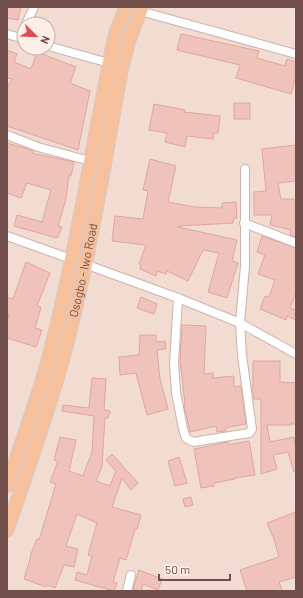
<svg xmlns="http://www.w3.org/2000/svg" width="303" height="598" viewBox="0 0 303 598" font-family="Barlow,sans-serif">
	<style>
		.residential { fill: #f2dbd1; fill-rule: evenodd }
		.building { fill: #efc3bb; stroke: #e0a69c }
		.lines { fill: none; stroke-linecap: round; stroke-linejoin: round }
		.minor-casing { stroke: #cdb3ac; stroke-width: 10 }
		.primary-casing { stroke: #d4cac9; stroke-width: 15 }
		.minor { stroke: #fff; stroke-width: 8 }
		.primary { stroke: #f7c09d; stroke-width: 13 }
		.labels { text-anchor: middle; stroke-width: 3; stroke-linejoin: round; paint-order: stroke }
		.street-label { font-size: 12px; fill: #714e4a; stroke: #fef0e8 }
	</style>
	<rect width="100%" height="100%" fill="#fbebe2"/>
	<!-- residential -->
	<path class="residential" d="M7,7H296V591H7ZM24,24H48V48H24Z"/>
	<!-- building -->
	<g class="building">
		<polygon points="7,7 21,7 18,20 7,18"/>
		<polygon points="181,34 259,51 257,58 285,66 287,59 296,62 296,77 291,94 236,78 240,65 177,50"/>
		<polygon points="7,50 17,54 14,62 31,69 37,52 76,67 70,83 90,91 78,150 7,126 7,88 12,79 7,78"/>
		<rect x="234" y="103" width="16" height="16"/>
		<polygon points="154,104 185,110 184,112 220,116 218,133 214,133 213,139 187,136 185,147 165,142 167,133 149,130"/>
		<polygon points="7,143 28,149 33,151 32,153 74,162 71,176 69,175 66,199 58,226 62,227 57,238 14,226 17,215 42,222 51,190 27,183 21,198 7,193"/>
		<polygon points="296,145 296,181 278,183 281,199 296,199 296,237 290,235 291,230 270,225 272,215 254,215 254,192 266,191 262,149"/>
		<polygon points="150,159 176,166 168,202 195,207 222,208 222,203 236,202 237,218 234,218 233,223 178,226 178,227 237,240 232,261 238,263 227,298 208,292 219,253 203,250 188,281 167,271 166,274 157,271 156,276 140,269 141,265 139,264 146,245 112,241 115,216 143,219 148,191 143,190"/>
		<polygon points="262,236 296,248 296,292 290,308 296,310 296,320 287,316 286,320 260,309 265,296 269,297 275,280 258,274 265,255 257,252"/>
		<polygon points="26,262 50,273 37,306 41,307 35,328 42,330 36,347 7,338 7,321 9,314 7,313 7,297 13,299"/>
		<polygon points="141,297 157,304 154,314 137,308"/>
		<polygon points="182,325 206,326 204,374 213,373 213,378 234,376 234,387 241,386 246,424 225,428 226,431 217,432 216,426 190,432 184,405 185,404 180,360"/>
		<polygon points="140,335 156,335 156,342 165,341 166,349 157,350 160,379 168,409 147,415 136,373 120,375 119,357 139,355"/>
		<polygon points="253,361 280,361 280,382 296,383 296,425 291,423 292,425 267,425 270,442 294,437 296,449 296,472 294,472 288,452 273,455 277,469 261,474 261,399 254,399 252,386 253,386"/>
		<polygon points="92,378 106,379 104,410 110,411 108,418 105,418 102,466 96,481 110,486 116,471 106,460 112,454 138,483 131,490 122,478 112,507 141,515 137,529 135,529 126,560 120,558 113,582 117,583 114,591 75,580 77,572 87,575 92,556 88,555 97,523 77,514 66,546 78,549 74,567 64,565 55,588 47,585 46,587 24,579 31,556 30,556 37,539 39,540 56,484 50,482 58,461 54,460 60,437 76,440 69,471 83,476 92,452 94,416 62,411 63,405 89,408"/>
		<polygon points="249,441 255,475 234,478 235,479 214,483 214,486 201,488 194,449 228,442 228,445"/>
		<polygon points="179,457 187,483 175,486 168,461"/>
		<polygon points="191,497 193,505 185,507 183,499"/>
		<polygon points="296,512 296,577 279,582 282,591 247,591 240,570 279,557 274,539 267,523"/>
		<polygon points="139,570 162,579 158,590 143,584 141,591 133,589"/>
	</g>
	<g class="lines">
		<!-- minor casing -->
		<g class="minor-casing">
			<g id="minor">
				<polyline points="140,11 296,54"/>
				<polyline points="26,24 34,7"/>
				<polyline points="7,34 24,39"/>
				<polyline points="48,46 109,63"/>
				<polyline points="7,135 38,147 90,161"/>
				<polyline points="244,223 296,243"/>
				<polyline points="7,236 71,259"/>
				<polyline points="85,264 178,298 240,323 296,354"/>
				<polyline points="178,298 174,363 176,392 183,429 186,438 193,442 249,433 252,429 242,355 240,323 245,266 245,169"/>
				<polyline points="127,591 131,575"/>
			</g>
		</g>
		<!-- primary casing -->
		<g class="primary-casing">
			<g id="primary">
				<path d="M7,486C22,442 38,398 50,353C77,248 93,141 115,35L126,7"/>
				<path id="s1" d="M7,530C27,473 47,416 63,358C89,263 104,164 122,67L130,37L142,7"/>
			</g>
		</g>
		<!-- minor -->
		<use href="#minor" class="minor"/>
		<!-- primary -->
		<use href="#primary" class="primary"/>
	</g>
	<g class="labels">
		<!-- street labels -->
		<g class="street-label">
			<text dy="4" stroke="none"><textPath href="#s1" startOffset="271">Osogbo - Iwo Road</textPath></text>
		</g>
	</g>
	<!-- border -->
	<rect width="303" height="598" fill="none" stroke="#714e4a" stroke-width="16"/>
	<!-- north arrow -->
	<g transform="translate(36 36) rotate(113)"><circle r="19" fill="#fef0e8" stroke="#c6afa9"/>
	<path d="M0-3L7 15L0 10L-7 15Z" fill="#df4c4f"/>
	<text y="-6" font-size="11" font-weight="bold" text-anchor="middle" fill="#714e4a">N</text>
	</g>
	<!-- scale -->
	<path d="M159 574v6h71v-6" fill="none" stroke="#714e4a" stroke-width="2"/>
	<text x="165" y="574" font-size="12" fill="#714e4a" stroke="#fef0e8" stroke-width="3" paint-order="stroke">50 m</text>
</svg>
